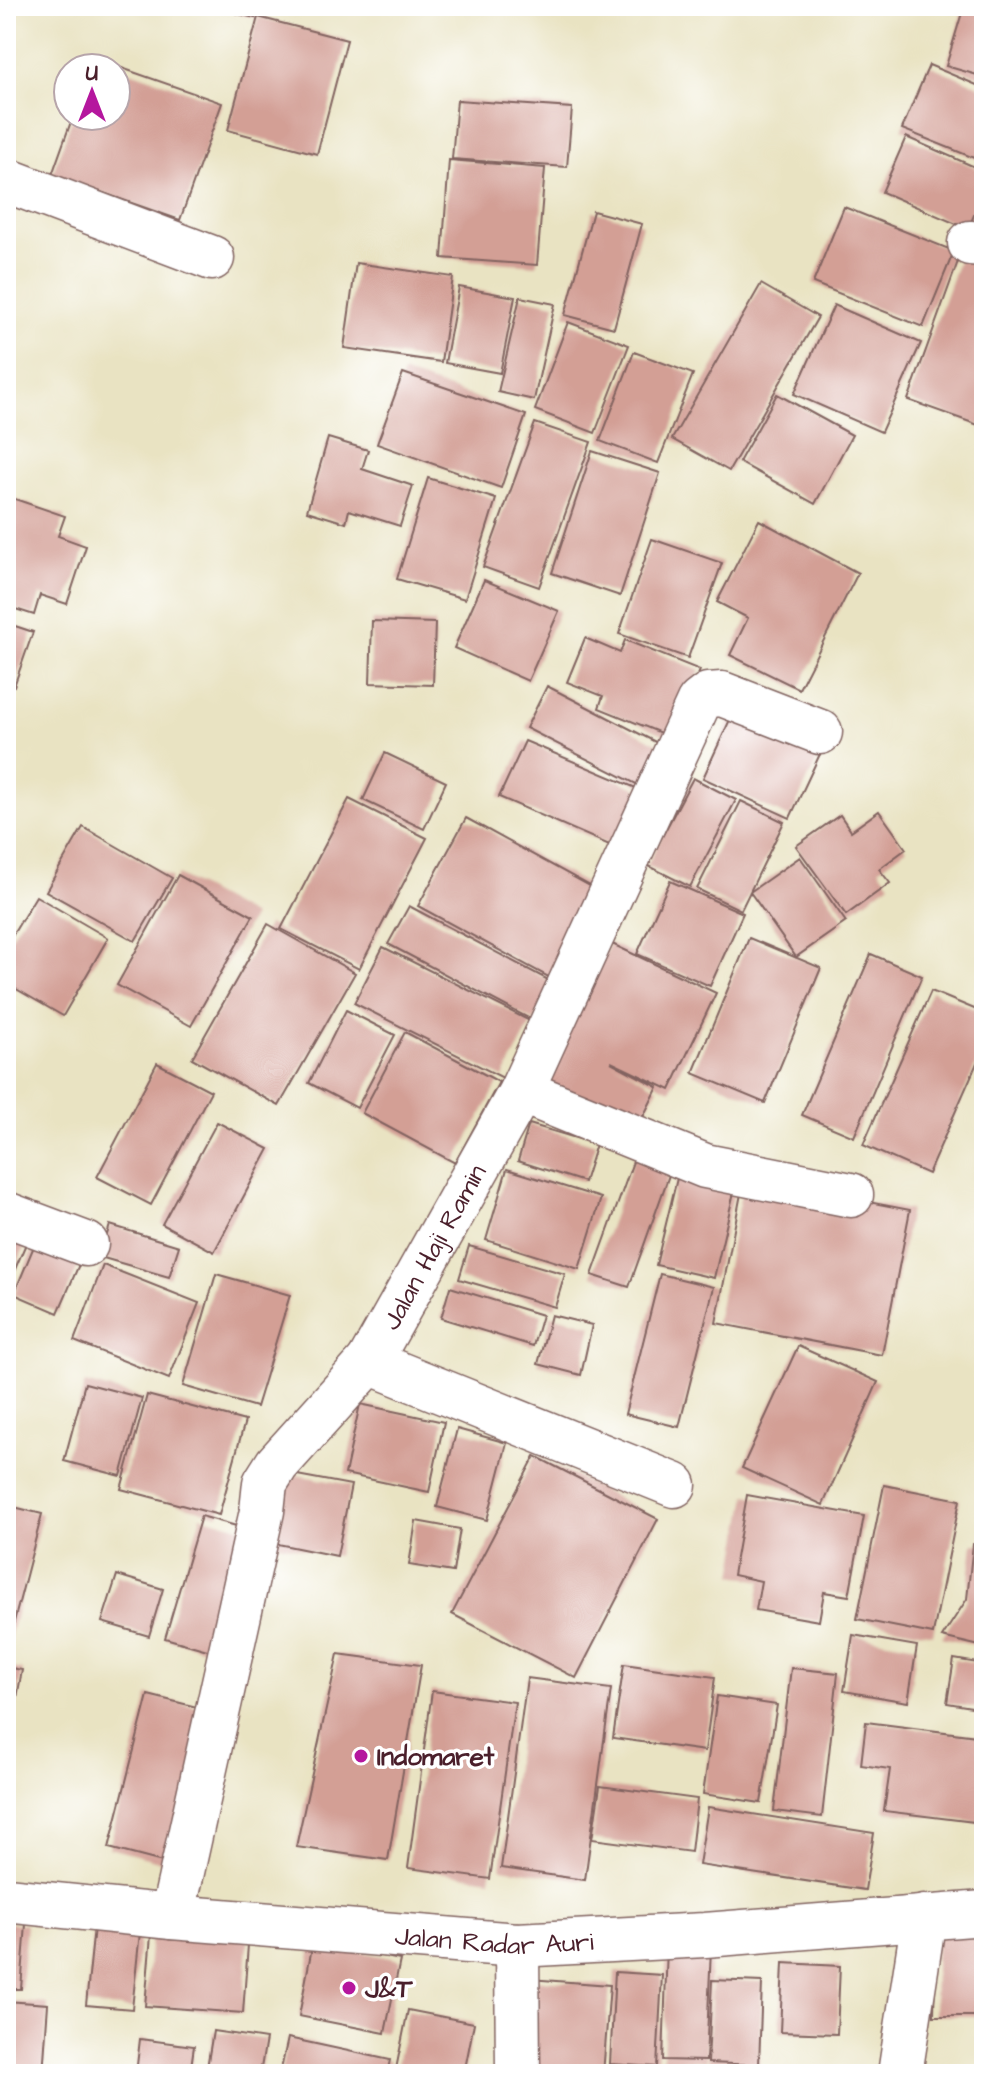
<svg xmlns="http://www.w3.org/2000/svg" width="990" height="2080" viewBox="0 0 990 2080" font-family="'Architects Daughter',sans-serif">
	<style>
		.building { fill: #d39f95 }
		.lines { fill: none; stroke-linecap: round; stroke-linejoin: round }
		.street-casing { stroke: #826460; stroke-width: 47 }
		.secondary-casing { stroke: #826460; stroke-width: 47 }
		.street { stroke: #fff; stroke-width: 44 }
		.secondary { stroke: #fff; stroke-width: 44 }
		.poi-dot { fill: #b5179e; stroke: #fff; stroke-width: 3 }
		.labels { text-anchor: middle; stroke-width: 7; stroke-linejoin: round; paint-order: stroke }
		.street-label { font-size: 26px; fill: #4a1f2b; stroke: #fff }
		.poi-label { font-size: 26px; font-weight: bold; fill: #4a1f2b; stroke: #fff; text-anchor: start }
	</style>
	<rect width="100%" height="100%" fill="#fff"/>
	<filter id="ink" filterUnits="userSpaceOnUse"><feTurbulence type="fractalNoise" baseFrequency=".0125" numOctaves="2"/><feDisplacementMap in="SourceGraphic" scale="16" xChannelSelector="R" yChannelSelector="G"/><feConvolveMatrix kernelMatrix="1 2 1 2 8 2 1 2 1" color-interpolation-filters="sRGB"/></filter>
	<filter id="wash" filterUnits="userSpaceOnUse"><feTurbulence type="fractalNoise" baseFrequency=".006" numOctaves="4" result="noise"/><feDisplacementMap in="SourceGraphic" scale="32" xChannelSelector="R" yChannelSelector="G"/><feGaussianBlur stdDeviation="1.8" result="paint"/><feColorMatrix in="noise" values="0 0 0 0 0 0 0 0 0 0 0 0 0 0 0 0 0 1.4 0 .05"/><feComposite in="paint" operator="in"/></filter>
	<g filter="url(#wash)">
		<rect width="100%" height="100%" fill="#e9e3c2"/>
		<g id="blocks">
			<!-- building -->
			<g class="building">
				<polygon points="207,6 258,6 255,18"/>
				<polygon points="964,6 984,6 984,77 946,66"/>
				<polygon points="258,17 347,40 317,154 228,130"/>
				<polygon points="93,58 222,103 180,220 52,175 73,116 116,116 116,68 90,68"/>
				<polygon points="929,65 984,88 984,162 902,129"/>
				<polygon points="457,100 572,108 567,167 452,159"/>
				<polygon points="906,137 984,171 984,192 968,229 882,192"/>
				<polygon points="449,160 545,168 537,265 442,258"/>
				<polygon points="844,207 954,251 923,327 813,283"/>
				<polygon points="593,211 642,224 614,328 565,315"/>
				<polygon points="961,253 984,262 984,427 908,400"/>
				<polygon points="356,263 453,277 441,362 344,348"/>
				<polygon points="761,284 818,317 729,471 672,439"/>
				<polygon points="459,287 515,297 500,373 445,363"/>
				<polygon points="520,297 555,304 534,400 498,392"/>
				<polygon points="834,305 921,343 881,432 794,394"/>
				<polygon points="568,322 629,345 595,433 535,410"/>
				<polygon points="634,352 693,374 658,463 600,441"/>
				<polygon points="403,373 526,415 501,488 377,444"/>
				<polygon points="777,394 852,435 815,504 739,462"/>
				<polygon points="535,423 591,442 539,587 483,567"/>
				<polygon points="328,438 368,450 362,469 413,486 400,526 349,510 346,523 307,511"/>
				<polygon points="592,451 660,473 620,596 552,573"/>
				<polygon points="428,478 496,499 465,599 397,579"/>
				<polygon points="6,496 65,516 58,536 86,546 67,604 40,595 34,615 6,606"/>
				<polygon points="759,520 858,573 799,689 730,655 748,618 717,602"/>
				<polygon points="652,539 722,563 688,658 619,634"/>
				<polygon points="484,580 559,611 528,681 454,648"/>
				<polygon points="372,621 435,623 433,685 370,683"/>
				<polygon points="6,623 33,632 14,686 6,684"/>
				<polygon points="585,638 620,653 625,640 700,670 673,738 599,708 603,696 567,682"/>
				<polygon points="547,686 669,749 648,790 526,728"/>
				<polygon points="733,713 820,754 790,818 703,778"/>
				<polygon points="525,741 648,793 623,851 499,797"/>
				<polygon points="385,753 446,782 424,829 363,800"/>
				<polygon points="693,778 736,800 690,887 647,865"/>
				<polygon points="349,799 427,838 359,969 281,929"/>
				<polygon points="741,801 784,822 741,910 697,889"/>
				<polygon points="879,811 906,849 879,869 890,883 846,915 796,846 840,815 851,831"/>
				<polygon points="466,818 601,892 554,980 418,906"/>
				<polygon points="83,827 172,878 135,941 46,891"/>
				<polygon points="800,857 846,922 796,957 750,892"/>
				<polygon points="178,875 253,916 191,1026 117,985"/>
				<polygon points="670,881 743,913 710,986 637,954"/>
				<polygon points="36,896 108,938 63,1016 6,983 6,946"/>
				<polygon points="409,906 554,983 534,1021 388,944"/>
				<polygon points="268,924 355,973 279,1106 192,1058"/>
				<polygon points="749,938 821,968 765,1103 693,1073"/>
				<polygon points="610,943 716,993 670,1090 611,1062 658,1087 634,1135 542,1090"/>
				<polygon points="383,947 532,1022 503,1078 354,1003"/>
				<polygon points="871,954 922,976 854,1137 802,1115"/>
				<polygon points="931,991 984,1013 984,1047 928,1174 863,1145"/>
				<polygon points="346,1010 395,1035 357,1108 309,1083"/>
				<polygon points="405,1032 499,1082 455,1163 362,1113"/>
				<polygon points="157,1063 211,1091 151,1205 97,1177"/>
				<polygon points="217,1122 269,1149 214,1252 162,1224"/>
				<polygon points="529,1124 596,1144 584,1182 518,1161"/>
				<polygon points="638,1148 674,1161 629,1287 592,1275"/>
				<polygon points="680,1166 737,1179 714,1278 656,1265"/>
				<polygon points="507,1169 601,1198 579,1269 486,1240"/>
				<polygon points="744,1178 910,1210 882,1355 716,1323"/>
				<polygon points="6,1222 31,1232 6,1290"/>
				<polygon points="110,1225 179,1246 169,1277 100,1257"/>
				<polygon points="39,1234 84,1253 58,1313 14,1294"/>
				<polygon points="469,1246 565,1274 555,1307 459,1279"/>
				<polygon points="103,1265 199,1303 169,1379 74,1341"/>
				<polygon points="216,1274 290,1295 256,1407 183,1386"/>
				<polygon points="660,1274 714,1287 679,1427 625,1414"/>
				<polygon points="450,1287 542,1315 533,1346 441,1318"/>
				<polygon points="551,1315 592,1325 581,1375 538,1364"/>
				<polygon points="798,1346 878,1382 823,1505 742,1468"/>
				<polygon points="85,1383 142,1398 121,1476 64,1461"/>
				<polygon points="147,1395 245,1421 219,1515 121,1489"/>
				<polygon points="360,1404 444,1422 429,1492 345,1474"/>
				<polygon points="457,1429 507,1443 487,1520 437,1507"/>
				<polygon points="535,1456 658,1519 576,1678 452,1614"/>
				<polygon points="281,1472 351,1485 337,1556 268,1542"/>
				<polygon points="884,1485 960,1500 933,1634 857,1619"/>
				<polygon points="747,1495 864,1516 849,1596 824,1592 819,1621 756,1610 761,1581 733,1575"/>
				<polygon points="6,1505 42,1514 9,1641 6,1641"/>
				<polygon points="201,1516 254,1531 218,1653 165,1638"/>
				<polygon points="416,1521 460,1529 453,1572 409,1565"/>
				<polygon points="973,1544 984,1544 984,1647 942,1637 967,1599"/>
				<polygon points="117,1575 163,1589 149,1636 102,1622"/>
				<polygon points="853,1635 917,1646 908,1702 844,1691"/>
				<polygon points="338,1654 421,1665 388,1860 296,1847"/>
				<polygon points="954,1659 984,1664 984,1709 947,1703"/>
				<polygon points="624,1664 715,1677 705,1751 613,1738"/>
				<polygon points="6,1667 22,1670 8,1748 6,1747"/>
				<polygon points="791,1668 838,1673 822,1817 774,1811"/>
				<polygon points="527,1678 611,1689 585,1880 501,1868"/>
				<polygon points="432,1691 515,1702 490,1879 408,1868"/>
				<polygon points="148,1695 209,1710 170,1864 109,1848"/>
				<polygon points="717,1696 777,1705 761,1803 703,1794"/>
				<polygon points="866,1722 984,1737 983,1823 884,1811 890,1769 861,1765"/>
				<polygon points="600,1786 697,1799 691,1852 592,1839"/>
				<polygon points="708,1807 874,1833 865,1890 699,1865"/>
				<polygon points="95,1917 141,1922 132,2009 86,2005"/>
				<polygon points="936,1921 984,1922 984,2016 934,2016"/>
				<polygon points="6,1923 26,1924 21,1989 6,1989"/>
				<polygon points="152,1923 249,1931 243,2013 145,2006"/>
				<polygon points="313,1942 400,1960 385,2033 299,2016"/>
				<polygon points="667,1946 711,1948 706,2061 663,2060"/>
				<polygon points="783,1963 840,1966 837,2034 780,2032"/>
				<polygon points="615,1972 662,1975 657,2067 610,2064"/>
				<polygon points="529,1979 610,1985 603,2074 522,2074"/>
				<polygon points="712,1980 762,1982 759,2065 708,2063"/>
				<polygon points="6,2001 48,2004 43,2074 6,2074"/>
				<polygon points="408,2010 474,2023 464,2074 395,2074"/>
				<polygon points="213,2031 266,2039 260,2074 206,2074"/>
				<polygon points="288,2038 390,2060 387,2074 280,2074"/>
				<polygon points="140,2039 194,2046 190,2074 136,2074"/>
			</g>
		</g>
	</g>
	<g filter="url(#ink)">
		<use href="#blocks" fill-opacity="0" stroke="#826460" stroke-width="2"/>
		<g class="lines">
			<!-- street casing -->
			<g class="street-casing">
				<g id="street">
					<polyline points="6,180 212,258"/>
					<polyline points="970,243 984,244"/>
					<polyline points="521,1091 705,1166 851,1195"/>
					<polyline points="6,1214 86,1244"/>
					<polyline points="369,1362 674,1485"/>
					<path id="s1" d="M172,1917L262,1511L265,1483L277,1464L369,1362L521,1091L699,702L708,695L722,694L820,732"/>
					<polyline points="517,1945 518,2074"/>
					<polyline points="900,2074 924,1917"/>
				</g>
			</g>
			<!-- secondary casing -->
			<g class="secondary-casing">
				<g id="secondary">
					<path id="s2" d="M6,1900L172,1917L517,1945L705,1935L984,1913"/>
				</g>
			</g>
			<!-- street -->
			<use href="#street" class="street"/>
			<!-- secondary -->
			<use href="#secondary" class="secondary"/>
		</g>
	</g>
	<!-- markers -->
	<g class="poi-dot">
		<circle cx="361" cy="1756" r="8"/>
		<circle cx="349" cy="1988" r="8"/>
	</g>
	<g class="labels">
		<!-- street labels -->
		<g class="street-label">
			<text dy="9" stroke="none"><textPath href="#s1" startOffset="736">Jalan Haji Ramin</textPath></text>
			<text dy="9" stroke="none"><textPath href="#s2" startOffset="490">Jalan Radar Auri</textPath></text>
		</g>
		<!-- poi labels -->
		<g class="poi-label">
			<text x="377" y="1765">Indomaret</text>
			<text x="365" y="1997">J&amp;T</text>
		</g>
	</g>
	<!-- margin -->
	<rect width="990" height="2080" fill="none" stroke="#fff" stroke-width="32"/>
	<!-- north arrow -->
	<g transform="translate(92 92)"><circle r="38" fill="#ffffff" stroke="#b7a5aa" stroke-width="2"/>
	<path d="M0-6L14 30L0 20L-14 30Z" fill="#b5179e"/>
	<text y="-12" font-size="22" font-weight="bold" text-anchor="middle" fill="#4a1f2b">U</text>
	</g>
</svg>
